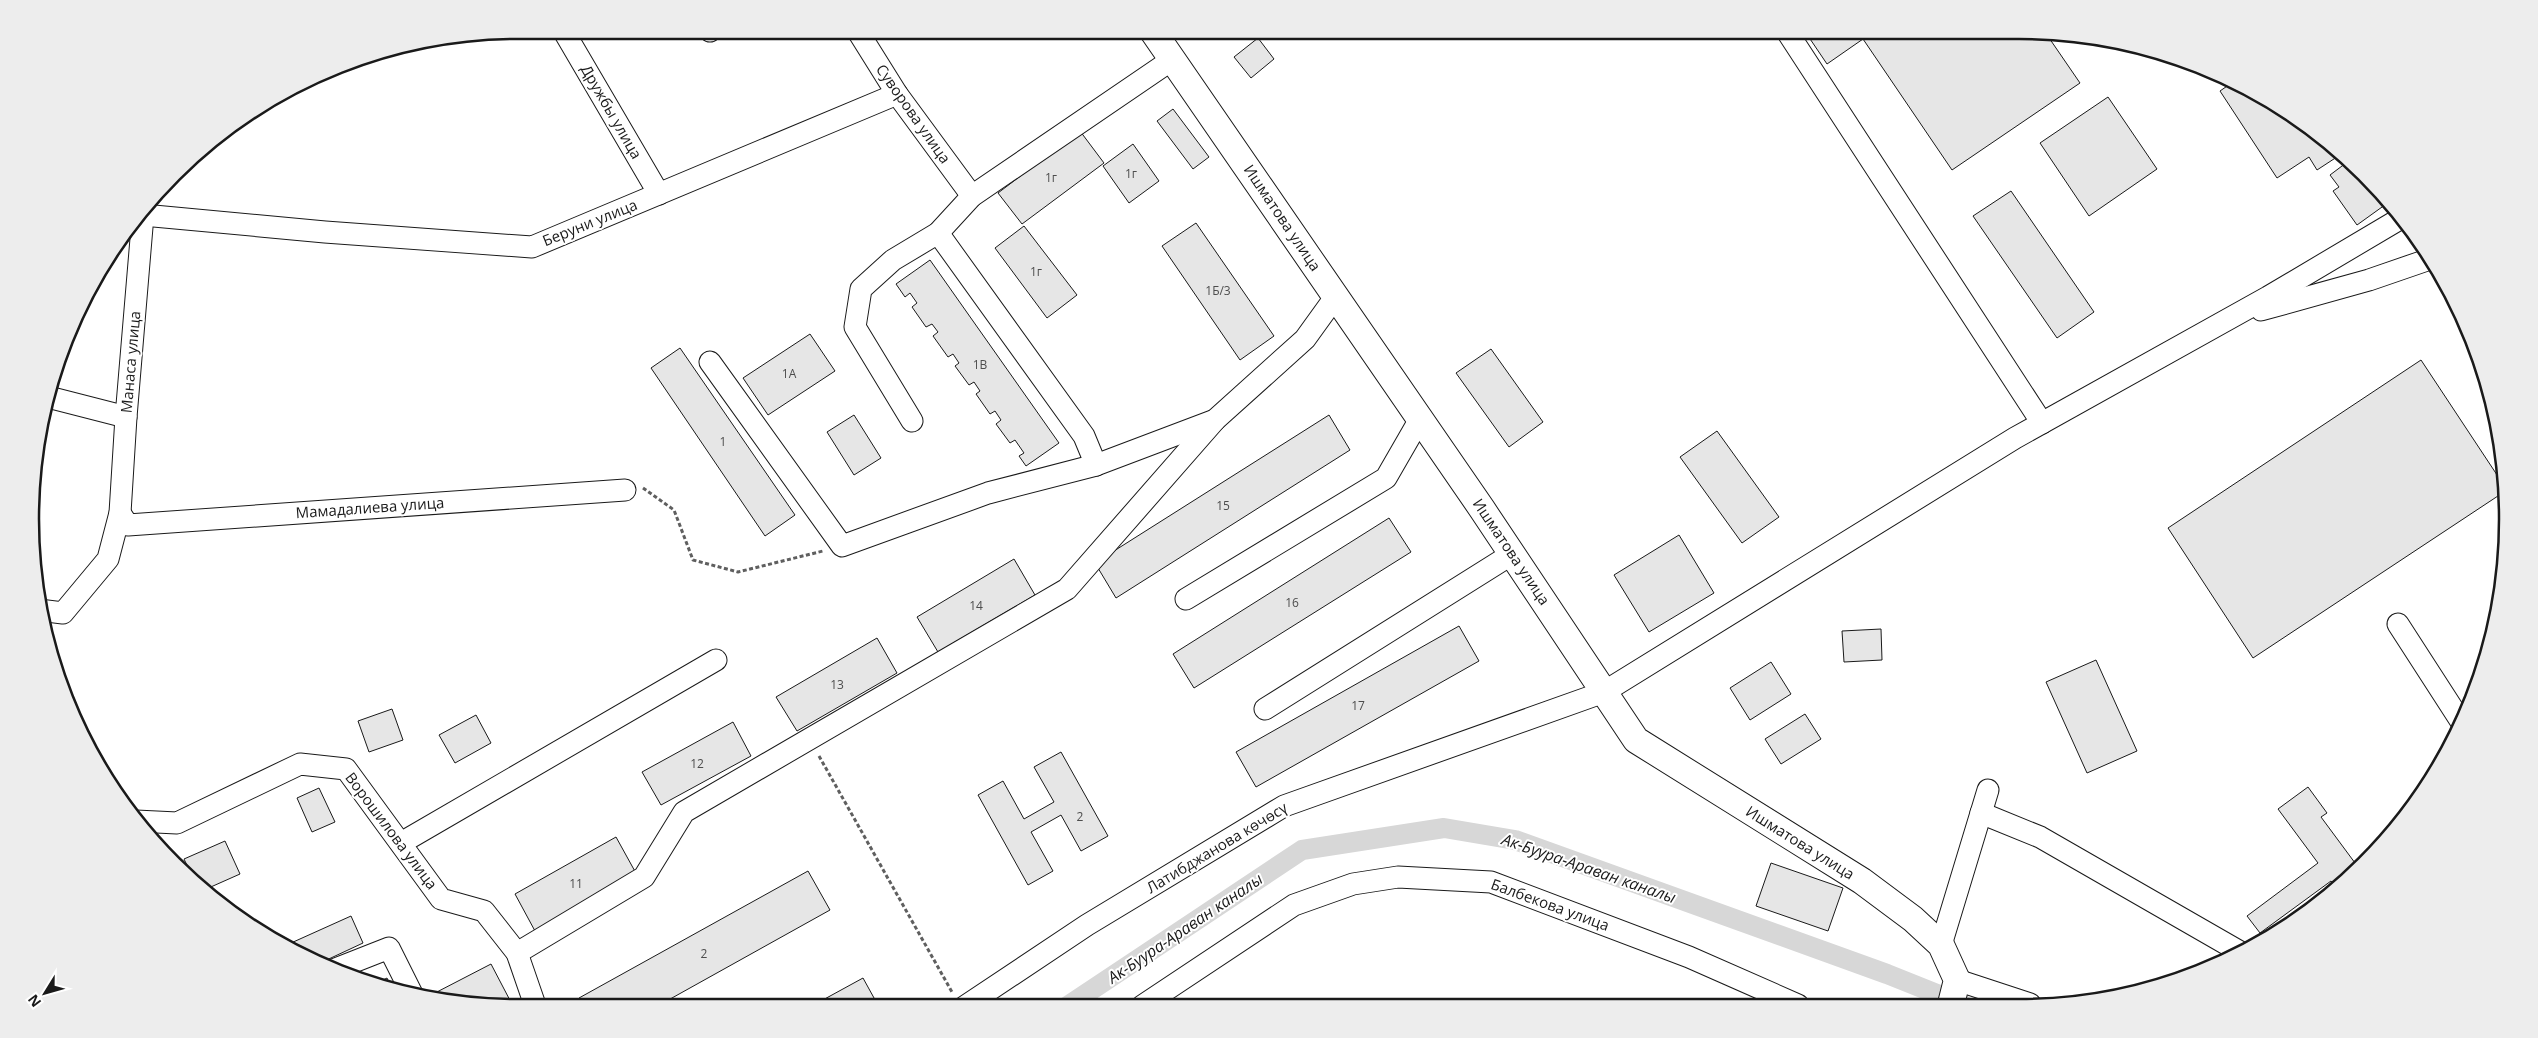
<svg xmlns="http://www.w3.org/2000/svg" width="2538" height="1038" viewBox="0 0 2538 1038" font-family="'Open Sans',sans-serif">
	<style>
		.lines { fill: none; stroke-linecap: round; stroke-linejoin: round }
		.canal { stroke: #d7d7d7; stroke-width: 20 }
		.building { fill: #e6e6e6; stroke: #1a1a1a }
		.minor-casing { stroke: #1a1a1a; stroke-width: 23 }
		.major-casing { stroke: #1a1a1a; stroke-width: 28 }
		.path { stroke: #5f5f5f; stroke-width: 3; stroke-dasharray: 4 2.5; stroke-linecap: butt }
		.minor { stroke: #fff; stroke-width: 21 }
		.major { stroke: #fff; stroke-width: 26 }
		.labels { text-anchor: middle; stroke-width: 4; stroke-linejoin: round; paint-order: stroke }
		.number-label { font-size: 12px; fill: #4d4d4d }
		.street-label { font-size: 15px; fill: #1a1a1a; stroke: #fff }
		.water-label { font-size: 16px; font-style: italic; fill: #1a1a1a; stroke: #fff }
		.rim { fill: none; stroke: #1a1a1a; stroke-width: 2.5 }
	</style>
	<rect width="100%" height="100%" fill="#fff"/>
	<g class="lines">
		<!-- canal -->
		<polyline class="canal" points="1066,1007 1302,850 1444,828 1515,840 1887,974 1962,1004"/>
	</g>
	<!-- building -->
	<g class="building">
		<polygon points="1804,30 2045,32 2080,83 1952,170 1863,39 1827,64"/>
		<polygon points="1258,38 1274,59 1251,78 1234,57"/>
		<polygon points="2233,82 2263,95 2343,153 2317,170 2309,157 2277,178 2220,91"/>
		<polygon points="2108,97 2157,169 2089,216 2040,143"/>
		<polygon points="1173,109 1209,157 1193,169 1157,121"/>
		<polygon points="1080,131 1104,163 1022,224 998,193"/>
		<polygon points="1133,144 1159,181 1129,203 1103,166"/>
		<polygon points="2350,160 2389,202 2357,225 2333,191 2339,187 2330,175"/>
		<polygon points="2011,191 2094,312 2057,338 1973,216"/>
		<polygon points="1196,223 1274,336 1240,360 1162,246"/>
		<polygon points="1024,226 1077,295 1047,318 995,248"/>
		<polygon points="930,260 1059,443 1026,466 1019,456 1024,453 1015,440 1010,443 996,424 1001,420 995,411 990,414 976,394 980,391 974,382 969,385 955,366 959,363 953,354 948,357 933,336 938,332 932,324 926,327 912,307 917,303 910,293 905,297 896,284"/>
		<polygon points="810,334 835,371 768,415 743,378"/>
		<polygon points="680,348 795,515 765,536 651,368"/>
		<polygon points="1491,349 1543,422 1509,447 1456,373"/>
		<polygon points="2421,360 2507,490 2253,658 2168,528"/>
		<polygon points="854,415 881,458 854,475 827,432"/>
		<polygon points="1329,415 1350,450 1116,598 1095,563"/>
		<polygon points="1717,431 1779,517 1742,543 1680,457"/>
		<polygon points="1389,518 1411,552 1194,688 1173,654"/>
		<polygon points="1679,535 1714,593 1649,632 1614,575"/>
		<polygon points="1014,559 1035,595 938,652 917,617"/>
		<polygon points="1459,626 1479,661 1256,787 1236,752"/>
		<polygon points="1881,629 1882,660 1844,662 1842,631"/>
		<polygon points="877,638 897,673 797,731 776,697"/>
		<polygon points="2096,660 2137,751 2087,773 2046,682"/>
		<polygon points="1771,662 1791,694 1750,720 1730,688"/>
		<polygon points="392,709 403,740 369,752 358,721"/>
		<polygon points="1805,714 1821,739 1781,764 1765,739"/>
		<polygon points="476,715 491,743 455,763 439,735"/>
		<polygon points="733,722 751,756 661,805 642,772"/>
		<polygon points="1061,752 1108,836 1081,851 1061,815 1031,832 1053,871 1028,885 978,795 1003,781 1024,819 1054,802 1034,767"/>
		<polygon points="2308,787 2327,813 2321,817 2358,867 2337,889 2331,881 2260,933 2247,916 2318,863 2278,809"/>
		<polygon points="319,788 335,822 312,832 297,798"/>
		<polygon points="616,837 637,875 535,931 515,894"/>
		<polygon points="225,841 240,874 204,890 195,882 184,859"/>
		<polygon points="1771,863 1843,888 1828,931 1756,906"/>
		<polygon points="808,871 830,910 654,1008 584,1008 579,998"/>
		<polygon points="351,916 363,943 318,964 295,953 291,943"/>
		<polygon points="491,964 514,1008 455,1004 436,999 433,994"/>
		<polygon points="387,978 392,989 373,985"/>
		<polygon points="863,978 879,1007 810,1007"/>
	</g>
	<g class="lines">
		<!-- minor casing -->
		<g class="minor-casing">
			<g id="minor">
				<polyline points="563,30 659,194"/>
				<polyline points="857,30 897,94 972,196"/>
				<polyline points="1786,30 2042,423"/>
				<polyline points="710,31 711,30"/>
				<polyline points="143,215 325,232 532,247 897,94"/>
				<polyline points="938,233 1084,436 1096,465"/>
				<polyline points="2261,310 2369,280 2430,259"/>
				<polyline points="710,362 842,546 988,493 1096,465 1215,420 1305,339 1336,296"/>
				<polyline points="48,397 126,417"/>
				<polyline points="912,421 855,327 861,289 893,260 938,233 972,196 1173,59"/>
				<polyline points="120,513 128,525 625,490"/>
				<polyline points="1186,599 1386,478 1420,419"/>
				<polyline points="39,610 63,613 108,559 120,513 126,417 143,215 141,211"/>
				<polyline points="2398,624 2460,720"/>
				<polyline points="1265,709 1512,554"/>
				<polyline points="1981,813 2040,837 2242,953"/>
				<polyline points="136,821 177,823 300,764 346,769 441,899 484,911 517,953 536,1008"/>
				<polyline points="401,843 716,660"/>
				<polyline points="1941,945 1988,790"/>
				<polyline points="517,953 644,877 684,812 1067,589 1215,420"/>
				<polyline points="333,970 389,948 412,994"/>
				<polyline points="1957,980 2030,1004"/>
				<polyline points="1142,1006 1294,905 1353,884 1398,877 1491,882 1689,957 1798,1005"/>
				<polyline points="964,1007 1087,925 1284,806 1604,692 2015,438 2268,297 2403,217"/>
			</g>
		</g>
		<!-- major casing -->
		<g class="major-casing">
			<polyline id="major" points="1152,30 1482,509 1636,740 1862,881 1913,919 1941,945 1957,980 1951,1004"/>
		</g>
		<!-- path -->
		<g class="path">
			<polyline points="643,488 674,510 693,560 738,572 823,551"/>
			<polyline points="819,756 952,992"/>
		</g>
		<!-- minor -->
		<use href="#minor" class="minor"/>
		<!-- major -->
		<use href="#major" class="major"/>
	</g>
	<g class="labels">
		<!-- number labels -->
		<g class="number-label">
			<text x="1131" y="178">1г</text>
			<text x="1051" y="182">1г</text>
			<text x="1036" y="276">1г</text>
			<text x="1218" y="295">1Б/3</text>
			<text x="980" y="369">1В</text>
			<text x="789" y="378">1А</text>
			<text x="723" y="446">1</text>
			<text x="1223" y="510">15</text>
			<text x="1292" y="607">16</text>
			<text x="976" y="610">14</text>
			<text x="837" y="689">13</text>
			<text x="1358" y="710">17</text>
			<text x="697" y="768">12</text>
			<text x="1080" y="821">2</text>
			<text x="576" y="888">11</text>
			<text x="704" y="958">2</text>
		</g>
		<!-- street labels -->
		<g class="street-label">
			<text transform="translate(611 112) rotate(60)" y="5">Дружбы улица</text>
			<text transform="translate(913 114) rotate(55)" y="5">Суворова улица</text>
			<text transform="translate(1282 218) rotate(56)" y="5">Ишматова улица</text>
			<text transform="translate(590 223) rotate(-22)" y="5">Беруни улица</text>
			<text transform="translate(131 362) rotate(-85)" y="5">Манаса улица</text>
			<text transform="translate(370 508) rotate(-4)" y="5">Мамадалиева улица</text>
			<text transform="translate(1511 552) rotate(56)" y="5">Ишматова улица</text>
			<text transform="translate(391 831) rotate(53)" y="5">Ворошилова улица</text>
			<text transform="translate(1800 843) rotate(32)" y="5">Ишматова улица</text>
			<text transform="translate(1217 848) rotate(-31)" y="5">Латибджанова көчөсү</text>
			<text transform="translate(1550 905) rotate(20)" y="5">Балбекова улица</text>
		</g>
		<!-- water labels -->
		<g class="water-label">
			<text transform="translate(1589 868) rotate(19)" y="6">Ак-Буура-Араван каналы</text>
			<text transform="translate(1185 928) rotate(-34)" y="6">Ак-Буура-Араван каналы</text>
		</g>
	</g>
	<!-- crop -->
	<path d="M0 0H2538V1038H0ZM519 39H2019A480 480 0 0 1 2499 519V519A480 480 0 0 1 2019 999H519A480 480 0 0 1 39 519V519A480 480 0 0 1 519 39Z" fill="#ededed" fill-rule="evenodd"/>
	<path class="rim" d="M519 39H2019A480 480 0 0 1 2499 519V519A480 480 0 0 1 2019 999H519A480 480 0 0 1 39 519V519A480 480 0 0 1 519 39Z"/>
	<!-- north arrow -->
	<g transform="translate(45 993) rotate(233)" stroke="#ffffff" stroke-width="4" paint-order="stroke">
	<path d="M0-4L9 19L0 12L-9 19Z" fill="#1a1a1a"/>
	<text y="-8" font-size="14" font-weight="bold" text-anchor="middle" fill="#1a1a1a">N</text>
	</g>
</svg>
